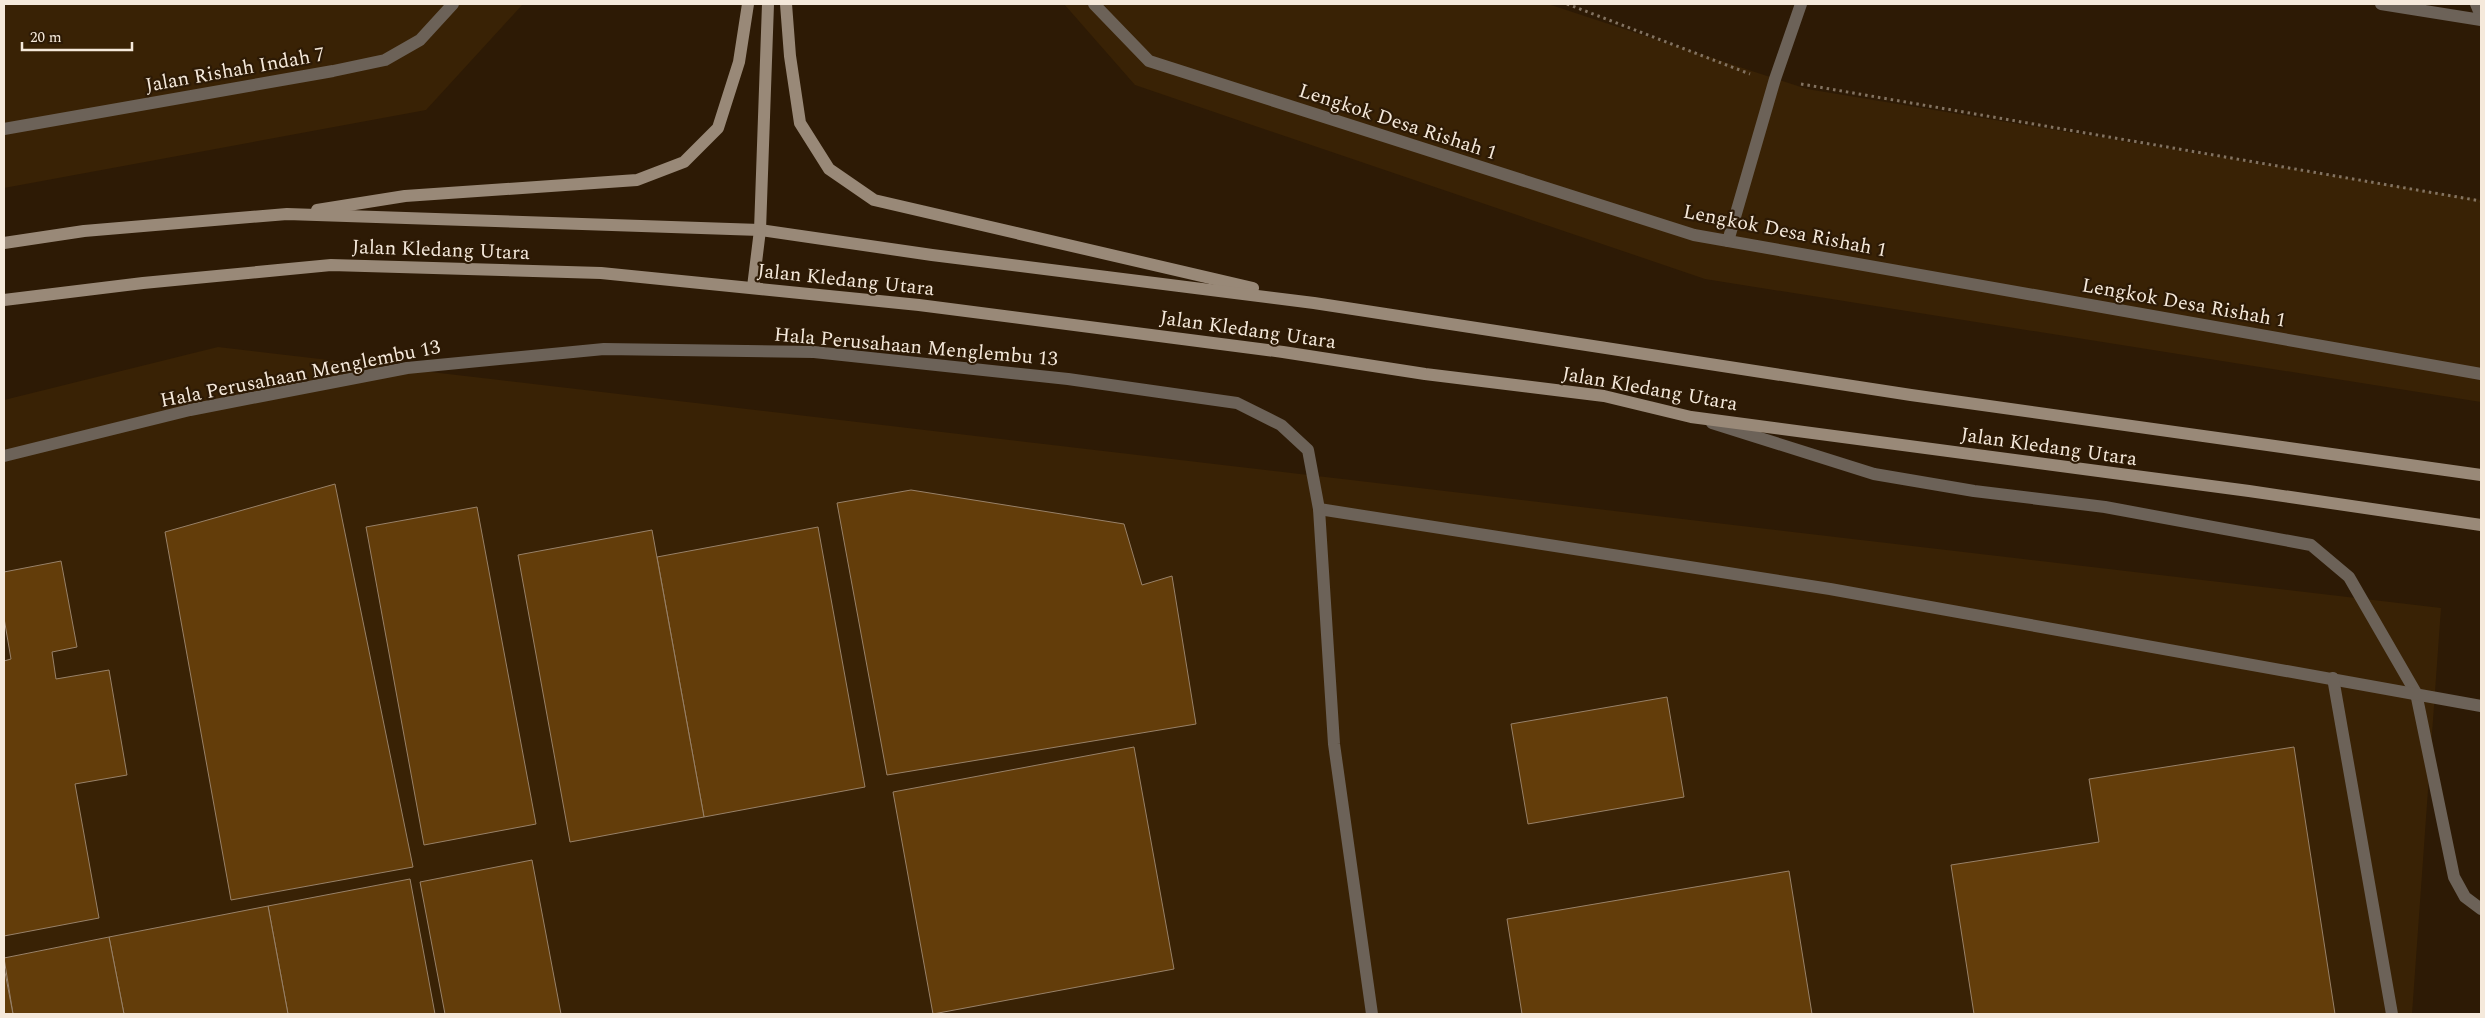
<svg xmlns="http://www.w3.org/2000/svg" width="2485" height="1018" viewBox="0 0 2485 1018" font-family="Spectral,serif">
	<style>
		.built { fill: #392205 }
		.building { fill: #633d0a; stroke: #988168 }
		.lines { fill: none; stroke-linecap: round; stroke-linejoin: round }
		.path { stroke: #837361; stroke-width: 3; stroke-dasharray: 2.5 4; stroke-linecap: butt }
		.lane { stroke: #6c6258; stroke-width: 12 }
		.street { stroke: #6c6258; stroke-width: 12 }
		.secondary { stroke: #998978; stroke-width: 12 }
		.labels { text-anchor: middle; stroke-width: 4.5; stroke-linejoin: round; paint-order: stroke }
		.street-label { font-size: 20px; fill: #f5e9db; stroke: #2d1a05 }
	</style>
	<rect width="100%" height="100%" fill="#2d1a05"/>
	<!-- built -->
	<g class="built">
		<polygon points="4,4 523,4 426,110 4,188"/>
		<polygon points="1064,4 1548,4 1807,89 2481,200 2481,402 1705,279 1135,85"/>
		<polygon points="218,347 2441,608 2412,1014 4,1014 4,400"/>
	</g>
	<!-- building -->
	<g class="building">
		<polygon points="335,484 413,867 231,900 165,532"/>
		<polygon points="911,490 1124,524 1142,585 1172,576 1196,724 887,775 837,503"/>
		<polygon points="477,507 536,824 424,845 366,527"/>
		<polygon points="818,527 865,787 704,817 657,557"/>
		<polygon points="652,530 704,817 570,842 518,555"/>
		<polygon points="61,561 77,647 52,652 56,679 109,670 127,775 75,784 99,918 4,936 4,661 11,659 4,618 4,572"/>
		<polygon points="1667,697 1684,797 1528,824 1511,724"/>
		<polygon points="1134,747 1174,969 933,1014 893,792"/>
		<polygon points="2294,747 2335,1014 1974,1014 1951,865 2099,842 2089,779"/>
		<polygon points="532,860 561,1014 445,1014 420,882"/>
		<polygon points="1789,871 1812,1014 1522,1014 1507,919"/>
		<polygon points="410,879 435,1014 288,1014 268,906"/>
		<polygon points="268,906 288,1014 124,1014 109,937"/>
		<polygon points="109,937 124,1014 13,1014 4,958"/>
		<polygon points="4,967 13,1014 4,1014"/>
	</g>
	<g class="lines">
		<!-- path -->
		<g class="path">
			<polyline points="1567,4 1750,74"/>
			<polyline points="1801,84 2481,201"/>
		</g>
		<!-- lane -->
		<g class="lane">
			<polyline points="2476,4 2481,16"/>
			<polyline points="1712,423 1874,474 1974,491 2105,507 2311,545 2349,577 2416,693 2454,877 2465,897 2481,909"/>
			<polyline points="1319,509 1830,589 2481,706"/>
			<polyline points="2333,678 2392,1014"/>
		</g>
		<!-- street -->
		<g class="street">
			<polyline points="1094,4 1149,61 1694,235 2481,374"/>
			<polyline points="2381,4 2481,20"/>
			<polyline points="4,129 333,71 385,60 420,40 453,4"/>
			<polyline points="1728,241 1775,79 1801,4"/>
			<polyline points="4,456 190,410 407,368 604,349 814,352 1068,379 1237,403 1281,425 1308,450 1319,509 1334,744 1372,1014"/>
		</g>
		<!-- secondary -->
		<g class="secondary">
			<polyline points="786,4 790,56 800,123 829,169 874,200 1253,288"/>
			<polyline points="317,210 405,196 637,180 684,162 718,128 739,62 748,4"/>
			<polyline points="4,243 84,231 287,214 760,230 932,255 1314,303 1911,395 2481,475"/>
			<polyline points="753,287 760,230 768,4"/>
			<polyline points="4,300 143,283 331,265 601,273 919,305 1283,352 1425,374 1604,396 1691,417 2249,491 2481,525"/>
		</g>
	</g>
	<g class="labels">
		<!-- street labels -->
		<g class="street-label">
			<text transform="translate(235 69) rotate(-10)" y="7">Jalan Rishah Indah 7</text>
			<text transform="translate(1398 121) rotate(18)" y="7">Lengkok Desa Rishah 1</text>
			<text transform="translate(1785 230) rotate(11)" y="7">Lengkok Desa Rishah 1</text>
			<text transform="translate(441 249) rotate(2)" y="7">Jalan Kledang Utara</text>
			<text transform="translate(846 279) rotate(6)" y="7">Jalan Kledang Utara</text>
			<text transform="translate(2184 302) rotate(10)" y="7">Lengkok Desa Rishah 1</text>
			<text transform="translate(1248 329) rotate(8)" y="7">Jalan Kledang Utara</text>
			<text transform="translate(916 346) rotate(5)" y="7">Hala Perusahaan Menglembu 13</text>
			<text transform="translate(300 373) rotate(-11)" y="7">Hala Perusahaan Menglembu 13</text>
			<text transform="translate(1650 388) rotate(10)" y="7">Jalan Kledang Utara</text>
			<text transform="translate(2049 446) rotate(8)" y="7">Jalan Kledang Utara</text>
		</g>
	</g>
	<!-- border -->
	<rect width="2485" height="1018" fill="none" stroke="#f5e9db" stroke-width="10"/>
	<!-- scale -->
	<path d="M22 42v8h110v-8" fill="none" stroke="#f5e9db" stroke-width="2.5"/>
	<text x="30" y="42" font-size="15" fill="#f5e9db" stroke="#2d1a05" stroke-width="4" paint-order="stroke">20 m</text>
</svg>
